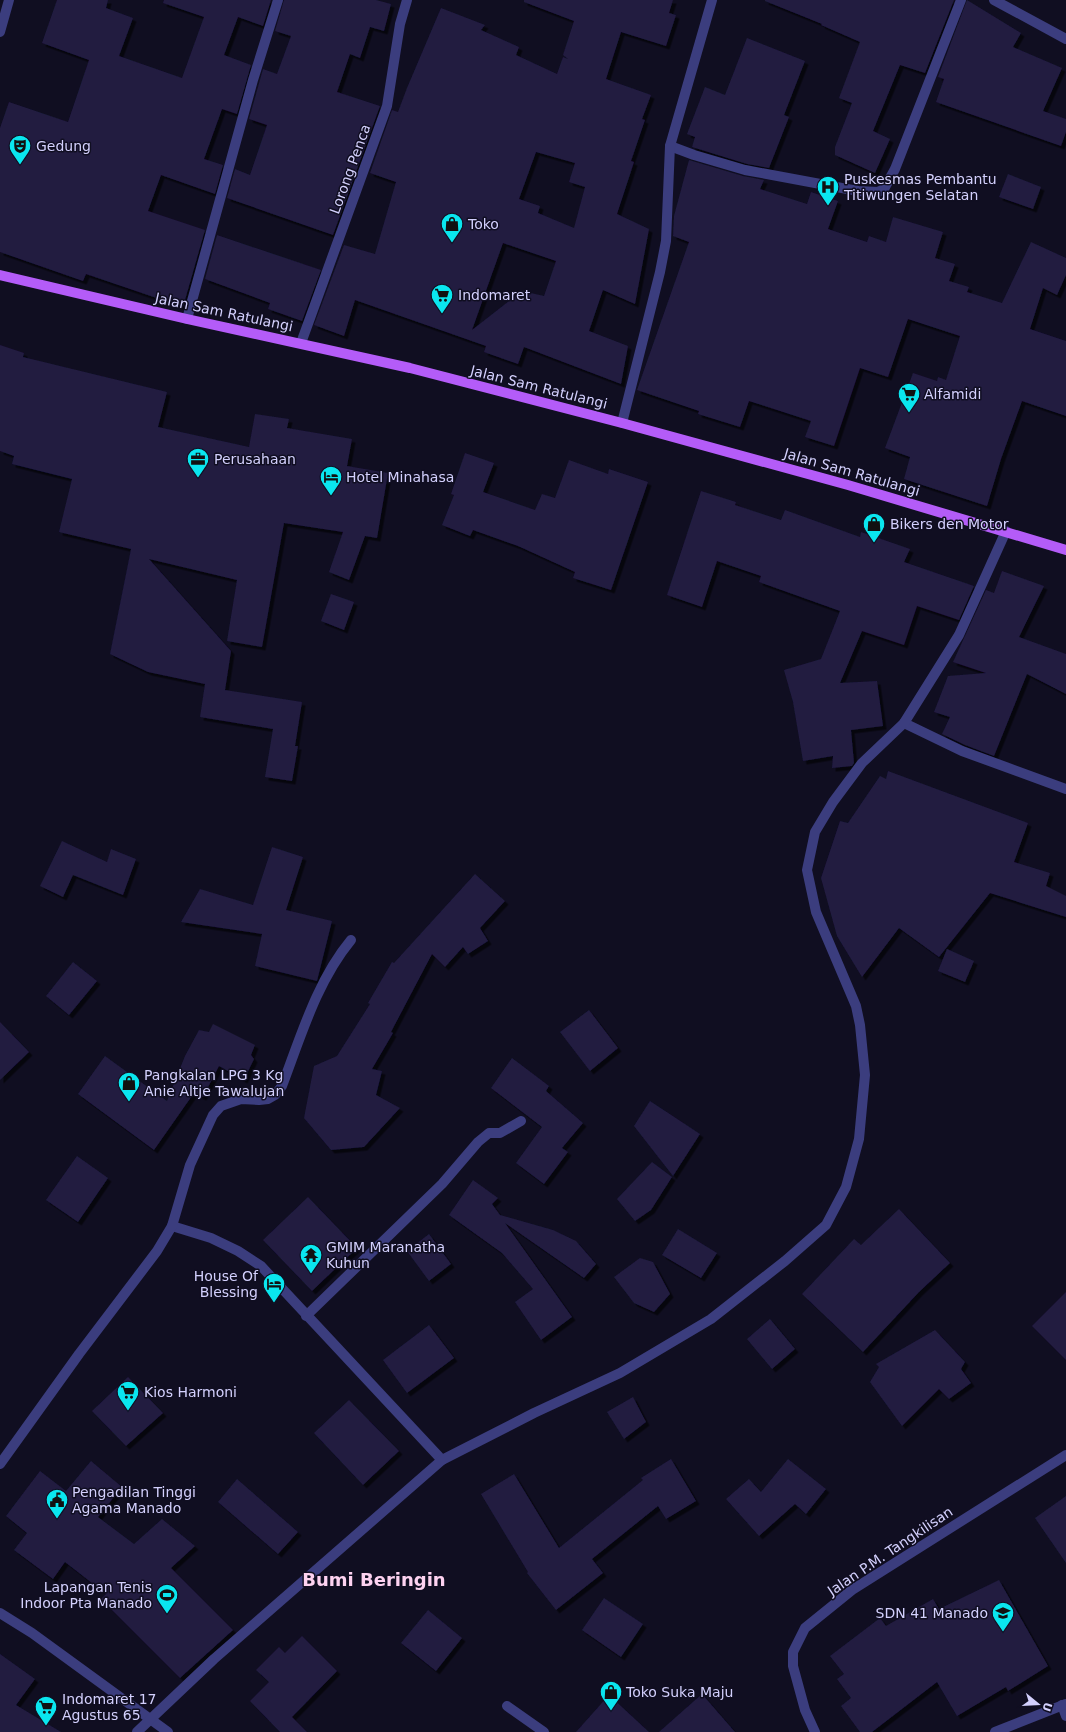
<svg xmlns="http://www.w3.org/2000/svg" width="1066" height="1732" viewBox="0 0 1066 1732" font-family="'DejaVu Sans',sans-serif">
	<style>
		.building { fill: #201b41; fill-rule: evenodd; filter: url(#shadow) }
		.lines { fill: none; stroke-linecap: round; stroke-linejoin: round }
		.minor { stroke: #3b3d7e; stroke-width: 10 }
		.major { stroke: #b45cf8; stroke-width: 10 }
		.labels { text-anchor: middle; stroke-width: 3; stroke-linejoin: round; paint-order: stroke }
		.poi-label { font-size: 14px; fill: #d3d0fd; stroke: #100e21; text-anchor: start }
		.street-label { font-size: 14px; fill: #d3d0fd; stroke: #100e21 }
		.district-label { font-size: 18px; font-weight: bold; fill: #fdd2f0; stroke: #100e21 }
	</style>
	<defs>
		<filter id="shadow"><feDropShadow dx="3.5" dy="3.5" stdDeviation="0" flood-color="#0009"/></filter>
	</defs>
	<rect width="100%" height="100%" fill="#100e21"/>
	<!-- building -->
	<g class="building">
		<polygon points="57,0 108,0 106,8 133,18 119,56 182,78 204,17 163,3 164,0 271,0 263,26 238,17 224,55 251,65 237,114 222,109 204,159 223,165 215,194 161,175 148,211 205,230 183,307 86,274 83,281 0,252 0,128 9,102 68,122 89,60 42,43"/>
		<polygon points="284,0 376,0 391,4 384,31 370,27 360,58 350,54 337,92 380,106 333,235 227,198 235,169 250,175 267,125 249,119 263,69 277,74 291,36 275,31"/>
		<path d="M524,0H673L669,13L676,15L666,46L621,32L606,79L651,95L642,119L645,120L631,161L634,162L617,214L649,229L635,304L603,290L589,331L628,346L621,384L524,347L518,364L484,352L486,346L355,300L344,336L314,325L344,245L375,254L396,182L370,173L392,110L398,112L407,88L441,8L485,25L481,30L519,47L516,55L557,74L563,57L568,59L563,55L574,21L524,2ZM536,152L575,163L569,182L585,187L574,228L538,213L540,206L519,199ZM503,243L556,261L544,296L522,291L472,330Z"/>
		<polygon points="765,0 954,0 925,73 900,65 873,131 890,139 875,173 835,155 835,147 852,103 839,98 860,42 821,25 822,24 765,1"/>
		<polygon points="967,0 1021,33 1013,47 1062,68 1043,111 1066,119 1066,132 1061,146 936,102 944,79 938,77"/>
		<polygon points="747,38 805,61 784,115 789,117 769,168 747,164 692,147 695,137 687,134 705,87 725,95"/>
		<polygon points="689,160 743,176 764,180 760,189 807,204 811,192 838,201 828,229 867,242 869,236 886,242 893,217 943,232 935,258 955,264 949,281 969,287 967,292 1002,303 1031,242 1066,258 1066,275 1057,295 1043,288 1030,329 1066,341 1066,416 1022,401 1001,459 987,506 904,479 910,457 885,448 913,373 937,381 938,377 946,380 960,336 908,319 888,377 860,368 834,446 805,437 811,421 749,401 740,427 698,414 699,411 637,390 689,242 673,236 674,216"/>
		<polygon points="1008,174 1041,187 1033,209 999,197"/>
		<polygon points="217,235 321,270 302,321 268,309 270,303 205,279"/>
		<polygon points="0,345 24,353 23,357 167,392 158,427 249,447 255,414 289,419 287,428 352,439 347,466 388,473 377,538 365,536 349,580 329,572 343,532 284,523 262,647 227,641 237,580 149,559 231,651 225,690 302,702 295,746 298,746 292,781 265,777 273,729 200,717 205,684 148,672 110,654 131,549 59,532 72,479 12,464 14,456 0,451"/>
		<polygon points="465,453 494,463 483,492 535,510 542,494 555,498 569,460 608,474 609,469 648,482 611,590 573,578 575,572 518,546 473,530 470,536 442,525 454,495 451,494"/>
		<polygon points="701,491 736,502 735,505 781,520 785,510 860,537 861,532 910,549 904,562 974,586 959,620 917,606 904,645 862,631 840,683 877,681 883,726 851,730 854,763 852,766 832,768 833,756 803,761 793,702 784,670 821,659 840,611 759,582 761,576 717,561 702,607 667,595"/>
		<polygon points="1002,571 1044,586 1019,637 1066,654 1066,694 1027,674 994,756 965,745 942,734 950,717 934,712 948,676 986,673 953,662 986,590 994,593"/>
		<polygon points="331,594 354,602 344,630 321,621"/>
		<polygon points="888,771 1028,823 1014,862 1050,873 1046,886 1066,896 1066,917 990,893 939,957 899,928 862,977 837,936 821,878 840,821 848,823 880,776 886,779"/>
		<polygon points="62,841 107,862 111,849 136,859 123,895 73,875 63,897 40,886"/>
		<polygon points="272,847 303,857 286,910 332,921 317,981 255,966 262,934 181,922 200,889 253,905"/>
		<polygon points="475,874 505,901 480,928 488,941 468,954 463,947 445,967 432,954 391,1032 393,1033 372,1069 382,1071 376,1095 400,1108 364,1147 331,1150 304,1118 314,1066 337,1056 370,1004 368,1003 392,962 394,963"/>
		<polygon points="947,949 974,961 965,982 938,971"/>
		<polygon points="73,962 97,981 69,1015 46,996"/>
		<polygon points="589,1010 618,1048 590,1071 560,1032"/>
		<polygon points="0,1022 29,1052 0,1080"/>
		<polygon points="213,1024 255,1045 251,1055 254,1059 244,1080 219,1066 203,1097 194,1093 154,1150 78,1094 105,1056 167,1101 185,1056 199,1030 209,1032"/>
		<polygon points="512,1058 549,1086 546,1091 583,1123 562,1148 568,1152 544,1184 516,1163 542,1127 491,1088"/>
		<polygon points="650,1101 700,1134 673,1176 634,1126"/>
		<polygon points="77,1156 108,1178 78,1222 46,1200"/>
		<polygon points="652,1162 672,1177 651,1210 635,1221 617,1199"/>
		<polygon points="473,1180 498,1198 492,1204 500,1215 553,1230 576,1241 596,1264 584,1278 505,1223 572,1317 541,1340 515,1302 533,1289 502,1253 449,1215"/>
		<polygon points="308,1197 357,1248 312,1291 263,1240"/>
		<polygon points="899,1209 950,1263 919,1292 863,1352 802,1294 854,1239 861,1245"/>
		<polygon points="678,1229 717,1253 701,1278 662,1255"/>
		<polygon points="429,1234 451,1264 429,1281 407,1251"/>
		<polygon points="640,1258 653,1262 670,1294 654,1312 634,1303 614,1277"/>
		<polygon points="1066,1292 1066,1360 1032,1326"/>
		<polygon points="770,1319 795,1349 772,1369 747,1339"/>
		<polygon points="429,1325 454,1358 407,1393 383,1360"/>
		<polygon points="935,1330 965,1362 961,1369 971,1383 949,1399 939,1389 902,1426 870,1382 879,1367 876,1364"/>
		<polygon points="128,1377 163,1413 126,1446 92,1411"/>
		<polygon points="633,1397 646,1422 624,1439 607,1412"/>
		<polygon points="349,1400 399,1451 363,1485 314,1433"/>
		<polygon points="671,1459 696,1501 666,1519 658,1506 592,1559 603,1573 556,1610 527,1573 528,1572 481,1494 514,1474 559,1548 643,1480 641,1478"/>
		<polygon points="788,1459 826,1489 806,1514 795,1504 759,1536 726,1499 749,1479 761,1492"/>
		<polygon points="91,1461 122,1487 98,1517 134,1544 162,1519 195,1546 171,1568 233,1630 180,1678 101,1599 106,1594 65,1562 53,1579 14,1550 27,1533 6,1516 40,1471 66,1491"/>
		<polygon points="237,1479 298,1532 278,1554 218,1502"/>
		<polygon points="1066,1496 1066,1563 1035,1518"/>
		<polygon points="999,1580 1048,1666 1008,1691 1006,1687 957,1716 937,1682 872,1732 860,1732 841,1706 851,1698 837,1679 844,1674 830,1656 880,1618 886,1626 933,1599 939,1609"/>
		<polygon points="604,1598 643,1624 621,1657 582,1630"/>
		<polygon points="428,1610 462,1638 436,1671 401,1643"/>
		<polygon points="302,1636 337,1671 292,1717 307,1732 280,1732 250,1701 269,1682 256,1670 279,1647 285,1653"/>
		<polygon points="0,1654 35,1679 16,1705 61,1732 0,1732"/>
		<polygon points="702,1694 735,1732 659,1732"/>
		<polygon points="609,1695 649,1732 576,1732"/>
	</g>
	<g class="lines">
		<!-- minor -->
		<g class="minor">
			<polyline points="994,0 1066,39"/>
			<polyline points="0,32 9,0"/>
			<polyline points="670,146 694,155 745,170 858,191 878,192 884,189 895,169 961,0"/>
			<polyline points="187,319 253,80 278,0"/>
			<polyline points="301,343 387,106 400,24 407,0"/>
			<polyline points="622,423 660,272 666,241 670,146 712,0"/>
			<polyline points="904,723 962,751 1066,789"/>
			<polyline points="172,1226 211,1238 238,1251 261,1266 442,1460"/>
			<polyline points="306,1316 442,1184 478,1142 489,1133 500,1133 521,1121"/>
			<path d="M0,1464L79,1354L157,1251L172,1226L190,1165L213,1115L221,1106L241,1099L259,1100L268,1099L275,1095L282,1086C301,1036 317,981 351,940"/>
			<polyline points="0,1613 32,1633 168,1732"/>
			<polyline points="1062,1705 1066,1716"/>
			<polyline points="507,1706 544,1732"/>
			<polyline points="137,1732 214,1659 442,1460 534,1413 620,1373 711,1319 785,1261 826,1225 846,1187 859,1139 865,1075 860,1025 856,1006 816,912 807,870 815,832 833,802 862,763 904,723 959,635 1006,531"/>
			<polyline points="815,1732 805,1710 793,1666 793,1652 805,1628 852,1590 1066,1455"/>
			<polyline points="995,1732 1066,1704"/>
		</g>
		<!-- major -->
		<polyline class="major" points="0,275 187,319 410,368 622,423 848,485 1066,550"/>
	</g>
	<!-- icons -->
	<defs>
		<g id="theatre-pin" transform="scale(1.15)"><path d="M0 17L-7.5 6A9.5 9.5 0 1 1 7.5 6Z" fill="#0ae6ef" stroke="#100e21"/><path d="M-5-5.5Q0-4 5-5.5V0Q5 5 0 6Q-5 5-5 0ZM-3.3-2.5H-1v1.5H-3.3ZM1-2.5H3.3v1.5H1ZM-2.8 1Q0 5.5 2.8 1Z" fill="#111"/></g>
		<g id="hospital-pin" transform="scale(1.15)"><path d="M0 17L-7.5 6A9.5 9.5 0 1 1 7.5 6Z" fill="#0ae6ef" stroke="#100e21"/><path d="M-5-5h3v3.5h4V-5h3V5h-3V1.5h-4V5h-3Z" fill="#111"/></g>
		<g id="shop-pin" transform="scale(1.15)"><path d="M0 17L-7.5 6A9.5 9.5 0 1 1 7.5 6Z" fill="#0ae6ef" stroke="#100e21"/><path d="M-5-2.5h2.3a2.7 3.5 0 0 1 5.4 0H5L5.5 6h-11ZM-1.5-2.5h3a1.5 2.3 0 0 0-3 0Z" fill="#111"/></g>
		<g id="supermarket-pin" transform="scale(1.15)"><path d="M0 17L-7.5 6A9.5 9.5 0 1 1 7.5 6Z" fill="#0ae6ef" stroke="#100e21"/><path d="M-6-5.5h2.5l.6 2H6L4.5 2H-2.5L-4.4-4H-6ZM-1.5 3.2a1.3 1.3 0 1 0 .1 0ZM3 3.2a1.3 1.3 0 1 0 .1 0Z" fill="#111"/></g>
		<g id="office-pin" transform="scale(1.15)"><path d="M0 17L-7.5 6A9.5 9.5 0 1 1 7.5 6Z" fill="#0ae6ef" stroke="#100e21"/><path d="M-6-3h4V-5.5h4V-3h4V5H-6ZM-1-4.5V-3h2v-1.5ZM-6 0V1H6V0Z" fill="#111"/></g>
		<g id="hotel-pin" transform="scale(1.15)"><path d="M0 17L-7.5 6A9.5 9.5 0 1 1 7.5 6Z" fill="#0ae6ef" stroke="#100e21"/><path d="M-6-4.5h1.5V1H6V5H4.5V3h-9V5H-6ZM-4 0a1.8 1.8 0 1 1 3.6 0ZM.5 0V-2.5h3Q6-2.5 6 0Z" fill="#111"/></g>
		<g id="temple-pin" transform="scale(1.15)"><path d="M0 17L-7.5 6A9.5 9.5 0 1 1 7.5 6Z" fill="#0ae6ef" stroke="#100e21"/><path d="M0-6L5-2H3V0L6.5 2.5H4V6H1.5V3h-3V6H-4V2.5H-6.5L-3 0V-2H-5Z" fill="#111"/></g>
		<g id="civic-pin" transform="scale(1.15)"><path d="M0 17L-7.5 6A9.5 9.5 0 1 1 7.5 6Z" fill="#0ae6ef" stroke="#100e21"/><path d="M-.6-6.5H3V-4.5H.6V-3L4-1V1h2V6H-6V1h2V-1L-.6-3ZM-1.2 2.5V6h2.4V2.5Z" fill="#111"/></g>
		<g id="stadium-pin" transform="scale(1.15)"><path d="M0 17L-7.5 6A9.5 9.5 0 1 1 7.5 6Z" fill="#0ae6ef" stroke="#100e21"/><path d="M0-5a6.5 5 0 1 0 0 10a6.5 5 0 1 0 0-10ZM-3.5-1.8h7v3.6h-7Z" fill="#111"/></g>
		<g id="school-pin" transform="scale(1.15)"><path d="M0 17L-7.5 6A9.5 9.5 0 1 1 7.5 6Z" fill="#0ae6ef" stroke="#100e21"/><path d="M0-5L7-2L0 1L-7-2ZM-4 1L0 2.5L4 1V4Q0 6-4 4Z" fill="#111"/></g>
	</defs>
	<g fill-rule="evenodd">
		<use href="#theatre-pin" x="20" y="146"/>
		<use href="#hospital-pin" x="828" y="187"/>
		<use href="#shop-pin" x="452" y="224"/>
		<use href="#supermarket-pin" x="442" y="295"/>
		<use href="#supermarket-pin" x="909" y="394"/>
		<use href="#office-pin" x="198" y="459"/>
		<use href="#hotel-pin" x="331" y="477"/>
		<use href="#shop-pin" x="874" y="524"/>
		<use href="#shop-pin" x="129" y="1083"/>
		<use href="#temple-pin" x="311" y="1255"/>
		<use href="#hotel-pin" x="274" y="1284"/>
		<use href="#supermarket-pin" x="128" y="1392"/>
		<use href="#civic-pin" x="57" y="1500"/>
		<use href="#stadium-pin" x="167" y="1595"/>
		<use href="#school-pin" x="1003" y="1613"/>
		<use href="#shop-pin" x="611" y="1692"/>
		<use href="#supermarket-pin" x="46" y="1707"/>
	</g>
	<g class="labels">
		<!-- poi labels -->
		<g class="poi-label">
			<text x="36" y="151">Gedung</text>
			<text x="844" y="184">Puskesmas Pembantu<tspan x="844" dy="16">Titiwungen Selatan</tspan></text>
			<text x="468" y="229">Toko</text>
			<text x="458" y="300">Indomaret</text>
			<text x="924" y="399">Alfamidi</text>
			<text x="214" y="464">Perusahaan</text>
			<text x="346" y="482">Hotel Minahasa</text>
			<text x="890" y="529">Bikers den Motor</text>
			<text x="144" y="1080">Pangkalan LPG 3 Kg<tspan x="144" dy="16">Anie Altje Tawalujan</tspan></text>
			<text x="326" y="1252">GMIM Maranatha<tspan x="326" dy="16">Kuhun</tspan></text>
			<text x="258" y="1281" text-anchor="end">House Of<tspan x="258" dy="16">Blessing</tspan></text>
			<text x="144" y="1397">Kios Harmoni</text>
			<text x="72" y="1497">Pengadilan Tinggi<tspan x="72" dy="16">Agama Manado</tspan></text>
			<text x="152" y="1592" text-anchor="end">Lapangan Tenis<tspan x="152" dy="16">Indoor Pta Manado</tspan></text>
			<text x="988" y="1618" text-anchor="end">SDN 41 Manado</text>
			<text x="626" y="1697">Toko Suka Maju</text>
			<text x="62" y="1704">Indomaret 17<tspan x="62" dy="16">Agustus 65</tspan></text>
		</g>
		<!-- street labels -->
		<g class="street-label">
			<text transform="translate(350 169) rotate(-70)" y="5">Lorong Penca</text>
			<text transform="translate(224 312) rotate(12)" y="5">Jalan Sam Ratulangi</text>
			<text transform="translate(539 387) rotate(14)" y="5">Jalan Sam Ratulangi</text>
			<text transform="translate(852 472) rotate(16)" y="5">Jalan Sam Ratulangi</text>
			<text transform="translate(890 1551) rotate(-34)" y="5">Jalan P.M. Tangkilisan</text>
		</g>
		<!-- district labels -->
		<g class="district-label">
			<text x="374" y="1586">Bumi Beringin</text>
		</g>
	</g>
	<!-- north arrow -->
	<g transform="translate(1038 1704) rotate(108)" stroke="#100e21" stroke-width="3" paint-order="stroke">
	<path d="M0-3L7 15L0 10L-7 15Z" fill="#d3d0fd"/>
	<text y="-6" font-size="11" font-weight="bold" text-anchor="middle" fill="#d3d0fd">U</text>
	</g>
</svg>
